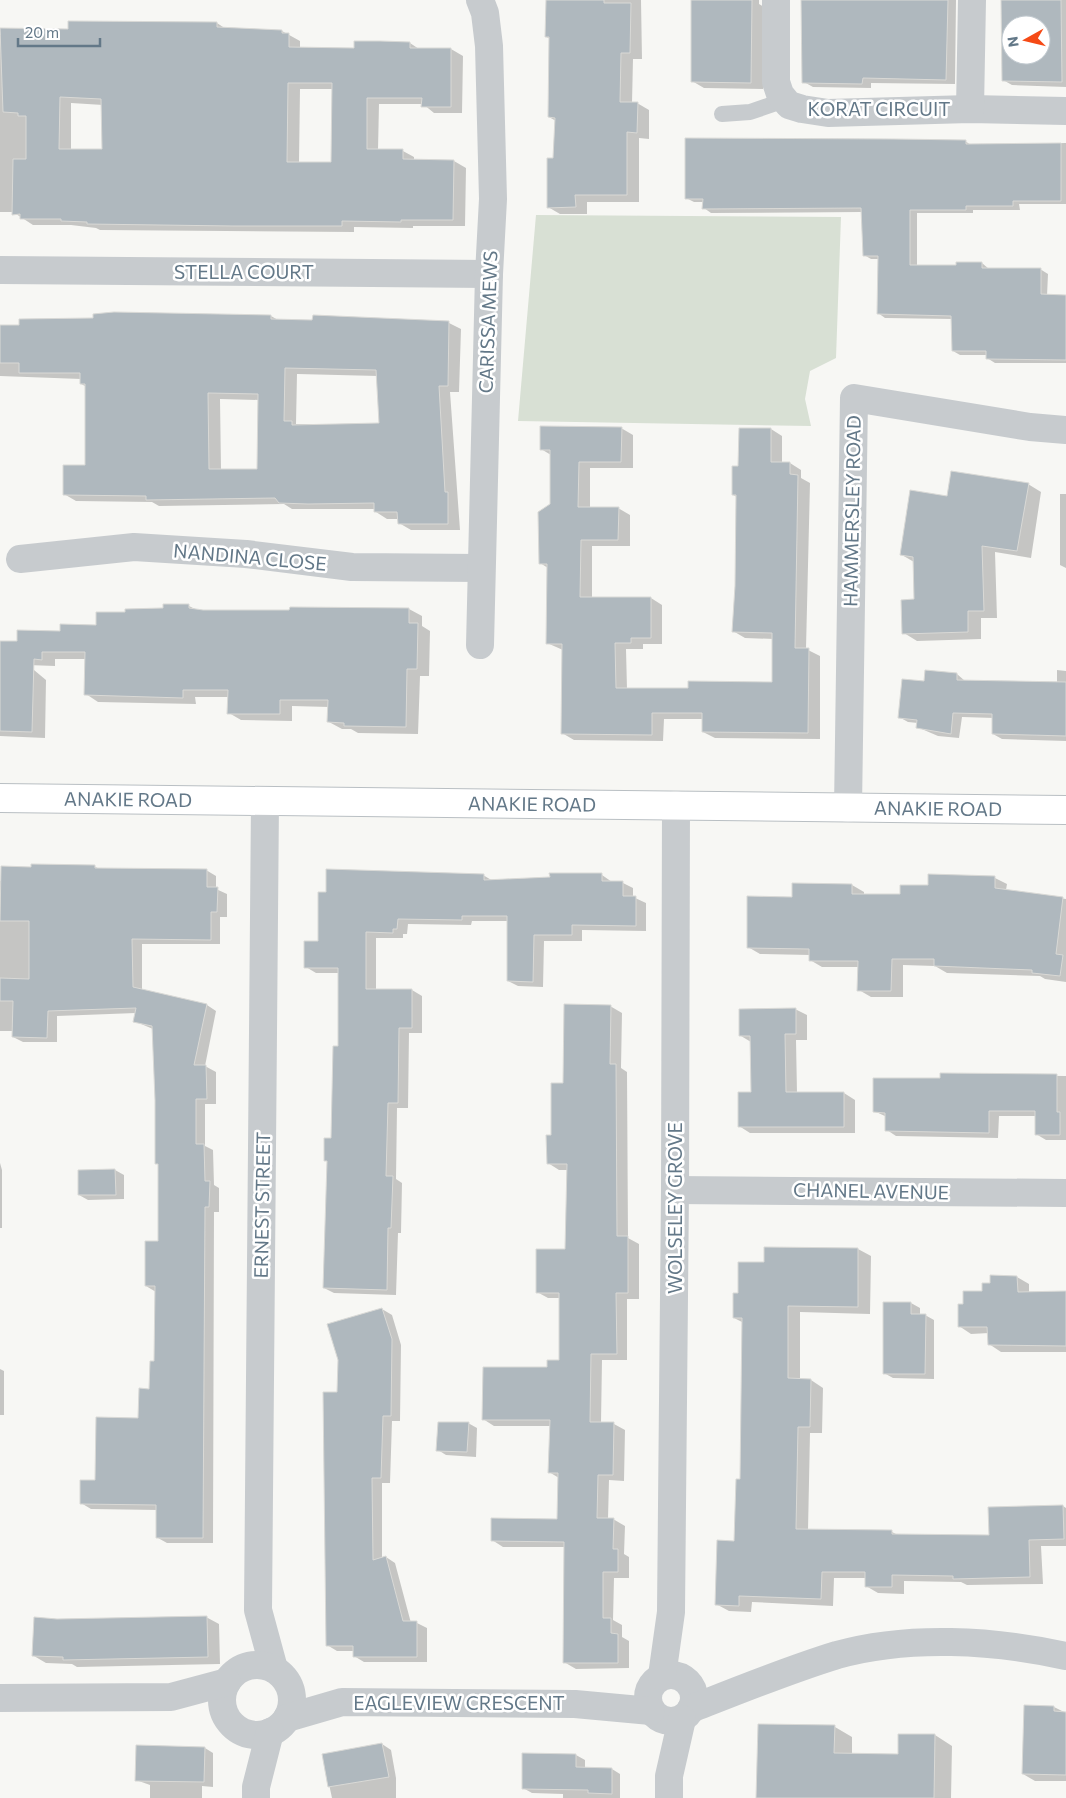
<svg xmlns="http://www.w3.org/2000/svg" width="1066" height="1798" viewBox="0 0 1066 1798" font-family="Commissioner,sans-serif">
	<style>
		.green { fill: #d8e0d4 }
		.shadow { fill: #0003; fill-rule: evenodd }
		.building { fill: #afb8be; stroke: #d9d9d6; fill-rule: evenodd }
		.lines { fill: none; stroke-linecap: round; stroke-linejoin: round }
		.secondary-casing { stroke: #b9bfc3; stroke-width: 30 }
		.lane { stroke: #c7cbce; stroke-width: 16 }
		.street { stroke: #c7cbce; stroke-width: 28 }
		.secondary { stroke: #fff; stroke-width: 28 }
		.labels { text-anchor: middle; stroke-width: 5; stroke-linejoin: round; paint-order: stroke }
		.street-label { font-size: 19px; fill: #637888; stroke: #fff }
	</style>
	<rect width="100%" height="100%" fill="#f7f7f4"/>
	<!-- green -->
	<polygon class="green" points="536,215 841,217 836,358 810,371 805,399 811,426 518,421"/>
	<!-- shadow -->
	<g class="shadow">
		<polygon points="547,0 641,0 642,59 633,59 632,103 637,103 649,110 649,139 639,138 639,202 587,202 587,214 560,214 548,207 554,160 556,121 549,117 551,39 546,37"/>
		<polygon points="693,0 759,0 759,4 764,7 763,89 704,88 692,81"/>
		<polygon points="803,0 956,0 955,84 871,83 871,88 813,87 804,82"/>
		<path d="M1002,0H1066V87L1012,85L1003,80ZM1011,25H1041V55H1011Z"/>
		<path d="M217,23L226,29L282,31L300,41V49H355L410,43L419,49H451L463,56L462,113H434L423,104H379L378,150L403,151L414,157V160L454,161L466,168L465,226H413V228L354,227V232L100,230L96,228L71,225H33L13,212H0V35ZM300,89H333V163H299ZM71,103L103,105V151L71,150Z"/>
		<polygon points="965,141 971,145 1066,143 1066,204 1019,204 1020,210 973,210 973,213 917,213 917,266 957,266 982,263 989,269 1040,269 1048,274 1047,296 1066,296 1066,363 995,363 987,358 987,355 960,355 953,351 953,319 885,318 878,313 879,259 871,259 864,255 862,212 711,213 704,208 704,202 694,202 686,198"/>
		<path d="M271,316L278,320L449,323L461,329L459,392H450L460,530H411L399,523V519H387L376,512V509H292L284,504L159,506L152,502L76,501L64,494L86,466L87,387L81,384V379L0,376V326ZM297,374L378,376L381,424H296ZM220,399L259,400V471L221,470Z"/>
		<polygon points="621,428 633,435 633,468 590,468 590,508 618,508 630,515 630,546 592,546 592,598 651,598 662,605 662,644 643,644 643,649 626,649 627,689 689,690 773,683 774,639 745,638 733,631 736,586 737,497 733,495 740,468 771,429 782,436 782,463 790,463 801,470 801,478 810,483 806,649 820,656 820,739 715,738 703,732 703,719 664,719 663,741 574,740 562,733 563,650 547,643 548,568 540,563 551,505 551,455 541,449"/>
		<polygon points="1028,484 1041,492 1031,558 995,552 997,618 981,618 981,639 917,641 904,633 915,600 914,562 902,555 948,498"/>
		<polygon points="1060,494 1066,494 1066,568 1060,565"/>
		<polygon points="189,606 197,610 291,612 291,608 409,609 422,616 422,626 430,631 429,676 420,676 418,734 358,733 351,729 342,729 329,722 329,707 292,706 292,721 241,720 229,713 229,697 195,697 196,704 98,702 86,694 86,659 55,659 55,666 28,665 46,680 45,738 0,736 0,644 97,626 126,613"/>
		<polygon points="1057,670 1066,671 1066,741 1002,739 993,734 994,718 962,717 959,738 938,736 917,727 918,723 908,722 899,717 925,683 957,674 965,681 1057,683"/>
		<polygon points="94,866 101,870 206,870 216,876 216,889 227,894 227,917 220,917 220,944 142,944 142,990 207,1005 216,1011 205,1066 216,1072 216,1104 205,1104 205,1146 213,1150 214,1185 219,1188 219,1212 214,1212 213,1543 167,1543 158,1538 158,1510 91,1509 81,1503 139,1419 150,1390 155,1362 156,1292 146,1286 159,1242 159,1165 156,1163 157,1100 153,1029 134,1021 136,1013 57,1016 57,1042 23,1042 13,1037 14,1031 0,1031 0,881"/>
		<polygon points="483,875 493,881 602,875 612,882 623,883 633,888 633,897 646,903 646,931 582,930 582,941 544,941 543,987 518,986 508,981 508,921 472,921 471,925 408,924 407,934 403,934 403,938 376,938 376,990 412,990 422,996 422,1033 409,1033 408,1108 397,1108 396,1179 402,1183 401,1233 398,1233 396,1295 334,1293 324,1288 328,1162 325,1160 332,1139 339,1047 339,973 316,973 306,967 319,942"/>
		<polygon points="995,878 1007,884 1006,890 1066,899 1066,982 1045,979 1040,976 947,973 935,966 903,965 903,997 871,997 859,990 859,967 822,967 810,960 810,955 760,954 748,947 793,898 852,885 864,892 864,895 901,895 929,886"/>
		<polygon points="610,1006 622,1013 621,1068 627,1072 628,1238 639,1244 639,1299 627,1299 627,1360 602,1360 601,1423 614,1424 625,1430 624,1481 609,1480 608,1519 613,1519 625,1526 624,1554 629,1557 629,1578 614,1578 613,1620 622,1625 622,1637 629,1641 629,1668 576,1669 564,1662 565,1547 503,1547 492,1540 558,1520 559,1478 549,1472 551,1426 494,1426 483,1419 560,1362 560,1298 548,1298 537,1292 567,1250 568,1170 559,1170 548,1163 552,1137 564,1084"/>
		<polygon points="795,1009 807,1015 807,1040 796,1040 797,1093 844,1093 855,1100 855,1133 750,1133 739,1126 752,1093 751,1042 741,1036"/>
		<polygon points="941,1075 1066,1076 1066,1140 1046,1140 1036,1134 1037,1116 999,1116 998,1138 896,1136 887,1130 887,1117 874,1111 941,1080"/>
		<polygon points="0,1163 2,1170 2,1228 0,1228"/>
		<polygon points="115,1170 124,1175 124,1199 88,1200 79,1195 79,1171"/>
		<polygon points="765,1249 858,1249 871,1256 870,1314 800,1312 800,1380 811,1380 823,1388 822,1433 810,1433 808,1531 892,1532 898,1535 990,1536 1063,1506 1066,1508 1066,1546 1041,1546 1043,1584 967,1585 961,1582 904,1581 904,1594 878,1593 866,1586 866,1578 834,1578 833,1606 752,1602 751,1612 729,1611 716,1604 735,1542 741,1480 744,1323 734,1318 739,1294 765,1264"/>
		<polygon points="992,1277 1017,1277 1029,1284 1029,1293 1066,1294 1066,1352 1001,1352 989,1344 989,1333 971,1334 959,1326 964,1305 992,1284"/>
		<polygon points="911,1303 920,1308 920,1315 925,1315 934,1320 934,1379 893,1378 884,1373"/>
		<polygon points="382,1309 392,1315 401,1345 400,1421 392,1421 390,1483 382,1483 382,1558 386,1557 395,1563 411,1623 417,1623 427,1628 427,1662 364,1662 354,1656 354,1651 337,1651 327,1645 338,1394"/>
		<polygon points="0,1369 4,1371 4,1415 0,1415"/>
		<polygon points="468,1423 477,1428 476,1457 446,1455 438,1450"/>
		<polygon points="206,1617 219,1624 220,1664 77,1667 72,1664 46,1663 34,1656 35,1618 77,1620"/>
		<polygon points="1054,1707 1066,1713 1066,1781 1035,1781 1023,1774"/>
		<polygon points="835,1727 852,1737 852,1755 899,1756 935,1735 952,1746 951,1798 758,1798"/>
		<polygon points="382,1744 391,1750 396,1778 396,1798 332,1798 323,1756"/>
		<polygon points="205,1748 213,1753 213,1787 202,1786 202,1798 150,1798 150,1785 136,1780"/>
		<polygon points="576,1755 585,1760 585,1768 612,1769 620,1774 620,1798 563,1798 563,1794 532,1793 523,1788"/>
	</g>
	<!-- building -->
	<g class="building">
		<polygon points="546,0 604,0 604,3 631,3 630,53 621,53 620,102 638,102 637,133 627,132 627,195 575,195 576,207 547,208 547,158 553,158 555,118 548,117 549,37 545,37"/>
		<polygon points="691,0 752,0 751,83 691,82"/>
		<polygon points="801,0 948,0 946,80 863,78 862,84 802,83"/>
		<path d="M1001,0H1061L1062,82L1002,81ZM1011,25H1041V55H1011Z"/>
		<path d="M68,21L217,22V27L282,30V33H289V47L354,48V41H380L410,42V48H451V107H421L422,98H367V149H403V159L454,160L453,220H401V222L342,221V226H233L87,224V222L61,221V219H20V214L12,215L13,159H26V116H18V113L3,112L0,28L68,29ZM288,83H332L331,162H287ZM60,97L101,99L102,149H59Z"/>
		<polygon points="685,138 893,139 966,140 966,144 1061,143 1061,201 1013,201 1013,206 966,206 966,210 910,210 910,265 956,265 956,262 982,262 982,268 1041,268 1041,294 1066,295 1066,360 986,359 986,351 952,351 951,316 877,314 878,256 863,256 861,208 702,209 703,199 685,199"/>
		<path d="M114,312L271,315V319L312,320L313,315L449,321L448,386H439L445,492H448V524H398L397,512H374V503L308,504L279,503L275,498L146,500V496L63,495V465H85V384H80V373H19V363H0V325H19V319L93,318V314ZM285,368L376,370L379,423L292,425V421H284ZM208,393L258,394L257,469H209Z"/>
		<polygon points="540,426 622,427 621,462 579,462 578,507 619,507 618,540 581,540 580,597 651,597 651,638 631,638 631,643 615,643 616,688 688,688 688,681 772,682 772,633 732,632 735,586 736,495 732,495 732,466 738,466 739,428 771,428 771,462 790,462 790,474 798,475 795,648 809,648 808,733 702,732 702,713 652,713 652,735 561,734 562,644 546,644 547,564 539,564 538,512 550,504 550,450 540,450"/>
		<polygon points="951,471 1029,483 1017,551 982,546 984,611 968,611 968,632 902,634 901,600 914,599 913,557 900,555 910,490 947,496"/>
		<polygon points="163,604 189,604 189,608 203,610 289,610 290,607 409,608 409,623 418,623 417,669 407,669 406,727 344,726 344,723 327,722 328,700 280,700 280,714 227,714 228,690 183,690 183,698 84,695 85,652 42,652 42,660 34,659 32,732 0,731 0,641 17,641 17,630 60,631 60,624 96,625 96,612 125,612 125,609 163,608"/>
		<polygon points="925,670 957,673 957,680 1066,682 1066,736 992,734 992,714 953,713 951,734 916,728 917,720 898,718 902,679 924,681"/>
		<polygon points="31,864 95,865 95,868 207,869 207,887 218,887 217,912 211,912 211,940 132,939 133,987 207,1004 194,1065 206,1065 207,1099 196,1099 196,1144 204,1144 205,1181 210,1181 209,1207 205,1207 203,1538 156,1538 156,1505 80,1504 80,1480 95,1480 96,1417 138,1418 139,1388 149,1389 150,1361 154,1361 155,1286 145,1286 145,1241 158,1241 158,1164 155,1164 155,1100 152,1026 133,1022 136,1008 48,1011 47,1038 12,1037 13,1001 0,1001 0,978 29,979 29,921 0,921 1,866 31,867"/>
		<polygon points="326,869 484,874 484,880 550,877 549,873 602,873 602,881 623,881 623,896 636,896 636,926 572,925 572,935 534,935 533,982 507,981 507,916 462,916 462,920 398,919 397,929 393,929 393,933 366,932 366,989 412,989 412,1028 399,1028 398,1103 388,1103 386,1176 393,1176 391,1228 388,1228 387,1290 323,1288 327,1161 324,1161 324,1138 331,1138 333,1046 338,1046 338,968 304,968 304,941 318,941 318,892 326,892"/>
		<polygon points="928,874 995,876 995,888 1063,897 1056,954 1063,955 1060,976 1032,973 1032,970 934,966 934,959 892,959 891,991 857,991 858,961 809,961 809,949 747,948 747,896 792,897 792,883 852,884 852,894 900,894 900,885 928,885"/>
		<polygon points="564,1004 611,1005 610,1064 616,1064 617,1236 628,1236 628,1293 616,1293 617,1354 591,1354 590,1422 614,1422 613,1475 598,1475 597,1518 614,1518 613,1549 618,1549 618,1572 603,1572 603,1618 611,1618 611,1633 618,1634 618,1663 563,1663 564,1542 491,1541 491,1518 557,1519 558,1473 548,1473 550,1420 482,1420 483,1367 547,1367 547,1360 559,1360 559,1293 536,1293 536,1249 565,1249 567,1164 547,1164 546,1135 551,1135 551,1083 563,1083"/>
		<polygon points="796,1008 796,1034 785,1034 786,1092 844,1092 844,1127 738,1127 738,1092 751,1092 750,1036 739,1036 739,1009"/>
		<polygon points="940,1073 1057,1074 1057,1112 1060,1112 1060,1135 1035,1135 1035,1111 989,1111 989,1133 885,1131 885,1113 873,1112 873,1078 940,1078"/>
		<polygon points="115,1169 116,1195 78,1195 78,1170"/>
		<polygon points="764,1247 858,1248 858,1307 788,1306 788,1378 811,1379 810,1427 798,1427 796,1529 892,1530 892,1534 989,1535 988,1507 1063,1505 1064,1539 1029,1540 1030,1577 953,1579 953,1576 892,1575 892,1587 865,1587 865,1572 822,1572 821,1599 739,1596 739,1606 715,1605 717,1540 734,1541 736,1479 740,1479 742,1318 733,1318 733,1293 738,1293 738,1262 764,1262"/>
		<polygon points="990,1275 1017,1276 1018,1292 1066,1291 1066,1346 988,1345 987,1327 958,1327 958,1304 963,1304 963,1291 982,1291 982,1283 990,1283"/>
		<polygon points="883,1302 911,1302 911,1314 926,1314 925,1374 883,1374"/>
		<polygon points="382,1308 392,1339 391,1416 383,1416 381,1478 372,1478 373,1560 386,1556 403,1621 417,1621 417,1657 353,1657 353,1646 326,1646 323,1392 337,1392 338,1360 327,1324"/>
		<polygon points="438,1422 469,1422 467,1452 436,1451"/>
		<polygon points="207,1616 208,1657 63,1660 63,1657 32,1656 34,1617 57,1619"/>
		<polygon points="1024,1705 1054,1706 1054,1711 1066,1712 1066,1775 1022,1774"/>
		<polygon points="758,1724 835,1725 834,1753 898,1754 898,1734 935,1734 934,1798 756,1798"/>
		<polygon points="382,1743 389,1777 328,1787 322,1754"/>
		<polygon points="136,1745 205,1747 204,1782 135,1781"/>
		<polygon points="522,1753 576,1754 576,1767 612,1768 612,1794 588,1793 588,1790 522,1789"/>
	</g>
	<g class="lines">
		<!-- secondary casing -->
		<g class="secondary-casing">
			<g id="secondary">
				<path id="s1" d="M0,798L1066,810"/>
			</g>
		</g>
		<!-- lane -->
		<polyline class="lane" points="722,114 750,112 785,100"/>
		<!-- street -->
		<g class="street">
			<polyline points="776,0 776,82 780,94 789,105 802,109 828,113 970,109 1066,111"/>
			<polyline points="970,109 972,0"/>
			<polyline points="0,270 489,274"/>
			<polyline points="20,559 134,547 246,554 352,567 481,568"/>
			<polyline points="480,645 489,274 493,199 489,46 485,13 480,0"/>
			<polyline points="265,801 258,1610 274,1669"/>
			<polyline points="848,808 854,398 1030,427 1066,430"/>
			<polyline points="675,1190 1066,1193"/>
			<circle cx="257" cy="1700" r="35"/>
			<circle cx="671" cy="1698" r="23"/>
			<polyline points="662,1676 671,1612 675,1190 676,805"/>
			<polyline points="0,1698 171,1697 227,1682"/>
			<path d="M691,1709C739,1690 788,1670 837,1655C908,1635 994,1640 1066,1656"/>
			<polyline points="287,1718 342,1702 575,1704 651,1711"/>
			<polyline points="256,1798 256,1787 270,1732"/>
			<polyline points="669,1798 669,1776 682,1719"/>
		</g>
		<!-- secondary -->
		<use href="#secondary" class="secondary"/>
	</g>
	<g class="labels">
		<!-- street labels -->
		<g class="street-label">
			<text x="879" y="116">KORAT CIRCUIT</text>
			<text x="244" y="279">STELLA COURT</text>
			<text transform="translate(488 322) rotate(-88)" y="7">CARISSA MEWS</text>
			<text transform="translate(852 511) rotate(-89)" y="7">HAMMERSLEY ROAD</text>
			<text transform="translate(250 557) rotate(5)" y="7">NANDINA CLOSE</text>
			<text dy="7" stroke="none"><textPath href="#s1" startOffset="128">ANAKIE ROAD</textPath></text>
			<text dy="7" stroke="none"><textPath href="#s1" startOffset="532">ANAKIE ROAD</textPath></text>
			<text dy="7" stroke="none"><textPath href="#s1" startOffset="938">ANAKIE ROAD</textPath></text>
			<text transform="translate(871 1191) rotate(1)" y="7">CHANEL AVENUE</text>
			<text transform="translate(262 1205) rotate(-89)" y="7">ERNEST STREET</text>
			<text transform="translate(675 1208) rotate(-90)" y="7">WOLSELEY GROVE</text>
			<text x="459" y="1710">EAGLEVIEW CRESCENT</text>
		</g>
	</g>
	<!-- north arrow -->
	<g transform="translate(1026 40) rotate(262)"><circle r="24" fill="#ffffff" stroke="#c1c9cf"/>
	<path d="M0-4L9 19L0 12L-9 19Z" fill="#f54a16"/>
	<text y="-8" font-size="14" font-weight="bold" text-anchor="middle" fill="#637888">N</text>
	</g>
	<!-- scale -->
	<path d="M18 38v8h82v-8" fill="none" stroke="#637888" stroke-width="2.5"/>
	<text x="25" y="38" font-size="15" fill="#637888" stroke="#ffffff" stroke-width="4" paint-order="stroke">20 m</text>
</svg>
